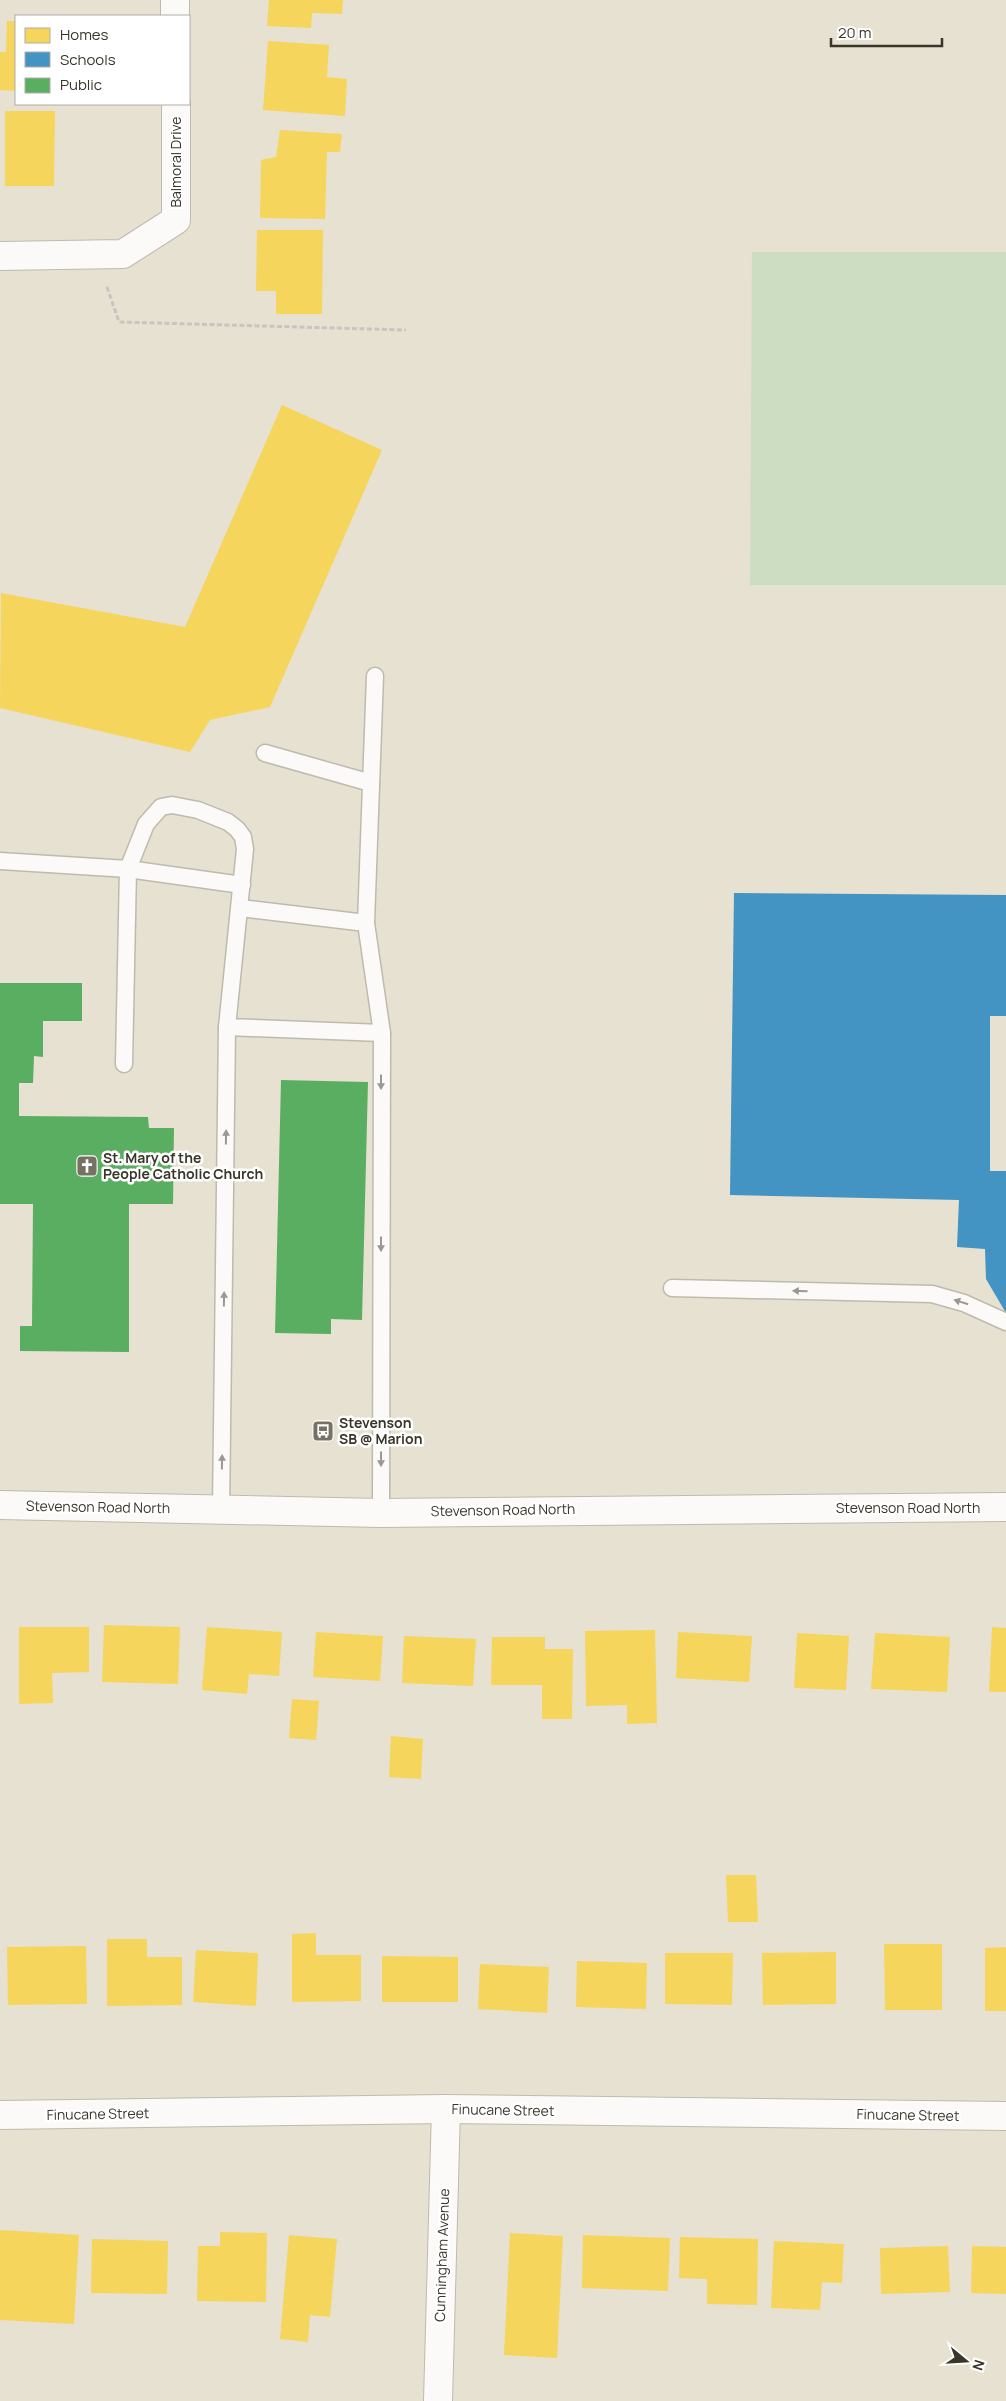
<svg xmlns="http://www.w3.org/2000/svg" width="1006" height="2401" viewBox="0 0 1006 2401" font-family="Manrope,sans-serif">
	<style>
		.green { fill: #cdddc2 }
		.homes { fill: #f6d55c }
		.schools { fill: #4393c3 }
		.public { fill: #5aae61 }
		.lines { fill: none; stroke-linecap: round; stroke-linejoin: round }
		.service-casing { stroke: #bebbad; stroke-width: 19 }
		.minor-casing { stroke: #bebbad; stroke-width: 30 }
		.secondary-casing { stroke: #bebbad; stroke-width: 30 }
		.path { stroke: #c8c5bf; stroke-width: 3; stroke-dasharray: 5 2.5; stroke-linecap: butt }
		.service { stroke: #fbfaf8; stroke-width: 16 }
		.minor { stroke: #fbfaf8; stroke-width: 28 }
		.secondary { stroke: #fbfaf8; stroke-width: 28 }
		.oneway { fill: #9a9890 }
		.labels { text-anchor: middle; stroke-width: 5; stroke-linejoin: round; paint-order: stroke }
		.street-label { font-size: 14px; fill: #383529; stroke: #fff }
		.poi-label { font-size: 14px; font-weight: bold; fill: #383529; stroke: #fff; text-anchor: start }
	</style>
	<rect width="100%" height="100%" fill="#e6e1d0"/>
	<!-- green -->
	<polygon class="green" points="752,252 1006,252 1006,585 750,585"/>
	<!-- homes -->
	<g class="homes">
		<polygon points="269,0 343,0 342,14 312,13 311,28 267,26"/>
		<polygon points="7,21 16,21 16,91 0,90 0,52 6,52"/>
		<polygon points="268,41 329,45 327,77 347,79 345,116 263,110"/>
		<polygon points="5,111 55,111 54,186 5,186"/>
		<polygon points="280,130 342,134 340,152 327,152 325,219 260,218 261,160 276,157"/>
		<polygon points="257,230 323,230 322,314 276,314 276,291 256,291"/>
		<polygon points="282,405 382,450 270,707 210,720 190,752 0,708 1,593 185,627"/>
		<polygon points="104,1625 180,1627 178,1684 102,1682"/>
		<polygon points="19,1627 89,1627 89,1672 52,1673 53,1703 19,1704"/>
		<polygon points="207,1627 282,1632 279,1676 249,1674 247,1694 202,1690"/>
		<polygon points="992,1627 1006,1628 1006,1692 989,1692"/>
		<polygon points="655,1630 657,1723 627,1724 627,1705 586,1706 585,1631"/>
		<polygon points="316,1632 383,1636 380,1681 313,1677"/>
		<polygon points="678,1632 752,1636 749,1682 676,1678"/>
		<polygon points="797,1633 849,1636 846,1690 794,1688"/>
		<polygon points="875,1633 950,1637 947,1692 871,1689"/>
		<polygon points="404,1636 476,1639 473,1686 402,1683"/>
		<polygon points="492,1637 545,1637 545,1649 573,1649 572,1719 542,1719 542,1685 491,1685"/>
		<polygon points="292,1699 319,1701 316,1740 289,1738"/>
		<polygon points="391,1736 423,1739 421,1779 389,1777"/>
		<polygon points="726,1875 756,1875 758,1922 728,1922"/>
		<polygon points="316,1933 316,1955 361,1955 361,2001 292,2002 292,1934"/>
		<polygon points="107,1939 147,1939 147,1957 182,1957 182,2005 107,2006"/>
		<polygon points="884,1944 942,1944 942,2010 885,2010"/>
		<polygon points="86,1946 87,2004 8,2005 7,1947"/>
		<polygon points="1006,1947 1006,2011 985,2011 985,1948"/>
		<polygon points="196,1950 258,1953 256,2006 193,2002"/>
		<polygon points="836,1952 836,2004 763,2005 762,1953"/>
		<polygon points="665,1953 733,1953 732,2005 665,2004"/>
		<polygon points="382,1956 458,1957 458,2002 382,2002"/>
		<polygon points="577,1961 647,1963 646,2009 576,2007"/>
		<polygon points="480,1964 549,1967 547,2013 478,2009"/>
		<polygon points="0,2230 79,2235 74,2324 0,2320"/>
		<polygon points="220,2232 267,2233 266,2302 197,2301 198,2246 220,2246"/>
		<polygon points="510,2233 563,2236 557,2358 504,2355"/>
		<polygon points="289,2235 337,2239 330,2317 310,2315 308,2342 280,2339"/>
		<polygon points="583,2235 670,2238 668,2291 582,2288"/>
		<polygon points="680,2237 758,2239 757,2305 707,2304 707,2279 679,2278"/>
		<polygon points="92,2239 168,2241 167,2294 91,2293"/>
		<polygon points="774,2241 844,2244 842,2283 822,2282 820,2310 771,2308"/>
		<polygon points="948,2246 950,2292 881,2294 880,2248"/>
		<polygon points="972,2246 1006,2247 1006,2294 971,2293"/>
	</g>
	<!-- schools -->
	<polygon class="schools" points="734,893 1006,895 1006,1016 990,1016 990,1171 1006,1171 1006,1313 986,1279 985,1249 957,1247 959,1200 730,1195"/>
	<!-- public -->
	<g class="public">
		<polygon points="0,983 82,983 82,1021 43,1021 43,1057 34,1056 33,1083 19,1083 19,1116 148,1117 149,1128 174,1128 173,1204 129,1204 129,1352 20,1351 20,1326 32,1326 33,1204 0,1204"/>
		<polygon points="281,1080 368,1082 362,1320 331,1319 331,1334 275,1333"/>
	</g>
	<g class="lines">
		<!-- service casing -->
		<g class="service-casing">
			<g id="service">
				<polyline points="265,753 371,783"/>
				<polyline points="0,861 128,869 242,885"/>
				<polyline points="240,908 366,923 382,1033 381,1513"/>
				<polyline points="366,923 375,676"/>
				<polyline points="124,1064 128,869 146,824 161,807 172,805 198,810 228,822 237,829 243,837 245,849 227,1027 382,1033"/>
				<polyline points="672,1288 932,1294 964,1303 1006,1322"/>
				<polyline points="221,1510 227,1027"/>
			</g>
		</g>
		<!-- minor casing -->
		<g class="minor-casing">
			<g id="minor">
				<polyline points="175,0 175,16"/>
				<polyline points="0,256 123,254 176,220 176,104"/>
				<polyline points="0,2115 446,2109 1006,2116"/>
				<polyline points="438,2401 446,2109"/>
			</g>
		</g>
		<!-- secondary casing -->
		<g class="secondary-casing">
			<polyline id="secondary" points="0,1505 381,1513 1006,1507"/>
		</g>
		<!-- path -->
		<polyline class="path" points="107,287 119,322 406,330"/>
		<!-- service -->
		<use href="#service" class="service"/>
		<!-- minor -->
		<use href="#minor" class="minor"/>
		<!-- secondary -->
		<use href="#secondary" class="secondary"/>
	</g>
	<!-- one-way arrows -->
	<defs><path id="oneway-solid" d="M-6-.8H1V-3.2L6.5 0L1 3.2V.8H-6Z" transform="scale(1.25)"/></defs>
	<g class="oneway">
		<use href="#oneway-solid" transform="translate(381 1082) rotate(90)"/>
		<use href="#oneway-solid" transform="translate(226 1137) rotate(-89)"/>
		<use href="#oneway-solid" transform="translate(381 1244) rotate(90)"/>
		<use href="#oneway-solid" transform="translate(800 1291) rotate(-179)"/>
		<use href="#oneway-solid" transform="translate(224 1299) rotate(-89)"/>
		<use href="#oneway-solid" transform="translate(961 1302) rotate(-162)"/>
		<use href="#oneway-solid" transform="translate(381 1459) rotate(90)"/>
		<use href="#oneway-solid" transform="translate(222 1462) rotate(-89)"/>
	</g>
	<!-- icons -->
	<defs>
		<g id="church-square" transform="scale(1.125)"><rect x="-9" y="-9" width="18" height="18" rx="4" fill="#757163" stroke="#fff"/><path d="M-1.2-6h2.4v3.5h3.3v2.4h-3.3V6h-2.4V-.1h-3.3v-2.4h3.3Z" fill="#fff"/></g>
		<g id="bus-square" transform="scale(1.125)"><rect x="-9" y="-9" width="18" height="18" rx="4" fill="#757163" stroke="#fff"/><path d="M-5-6H5V4H4V6H2V4H-2V6H-4V4H-5ZM-3.5-4V0h7V-4ZM-3.5 1.2v1.5H-2V1.2ZM2 1.2v1.5H3.5V1.2Z" fill="#fff"/></g>
	</defs>
	<g fill-rule="evenodd">
		<use href="#church-square" x="87" y="1166"/>
		<use href="#bus-square" x="323" y="1431"/>
	</g>
	<g class="labels">
		<!-- street labels -->
		<g class="street-label">
			<text transform="translate(176 162) rotate(-90)" y="5">Balmoral Drive</text>
			<text transform="translate(98 1507) rotate(1)" y="5">Stevenson Road North</text>
			<text x="908" y="1513">Stevenson Road North</text>
			<text transform="translate(503 1510) rotate(-1)" y="5">Stevenson Road North</text>
			<text transform="translate(503 2110) rotate(1)" y="5">Finucane Street</text>
			<text transform="translate(98 2114) rotate(-1)" y="5">Finucane Street</text>
			<text transform="translate(908 2115) rotate(1)" y="5">Finucane Street</text>
			<text transform="translate(442 2255) rotate(-88)" y="5">Cunningham Avenue</text>
		</g>
		<!-- poi labels -->
		<g class="poi-label">
			<text x="103" y="1163">St. Mary of the<tspan x="103" dy="16">People Catholic Church</tspan></text>
			<text x="339" y="1428">Stevenson<tspan x="339" dy="16">SB @ Marion</tspan></text>
		</g>
	</g>
	<!-- legend -->
	<rect x="15" y="15" width="175" height="90" fill="#ffffff" stroke="#afaea9"/>
	<rect x="25" y="28" width="25" height="15" fill="#f6d55c" stroke="#afaea9"/>
	<text x="60" y="40" font-size="15" fill="#383529">Homes</text>
	<rect x="25" y="52" width="25" height="15" fill="#4393c3" stroke="#afaea9"/>
	<text x="60" y="65" font-size="15" fill="#383529">Schools</text>
	<rect x="25" y="78" width="25" height="15" fill="#5aae61" stroke="#afaea9"/>
	<text x="60" y="90" font-size="15" fill="#383529">Public</text>
	<!-- north arrow -->
	<g transform="translate(966 2361) rotate(108)" stroke="#ffffff" stroke-width="4" paint-order="stroke">
	<path d="M0-4L9 19L0 12L-9 19Z" fill="#383529"/>
	<text y="-8" font-size="14" font-weight="bold" text-anchor="middle" fill="#383529">N</text>
	</g>
	<!-- scale -->
	<path d="M831 38v8h111v-8" fill="none" stroke="#383529" stroke-width="2.5"/>
	<text x="838" y="38" font-size="15" fill="#383529" stroke="#ffffff" stroke-width="4" paint-order="stroke">20 m</text>
</svg>
